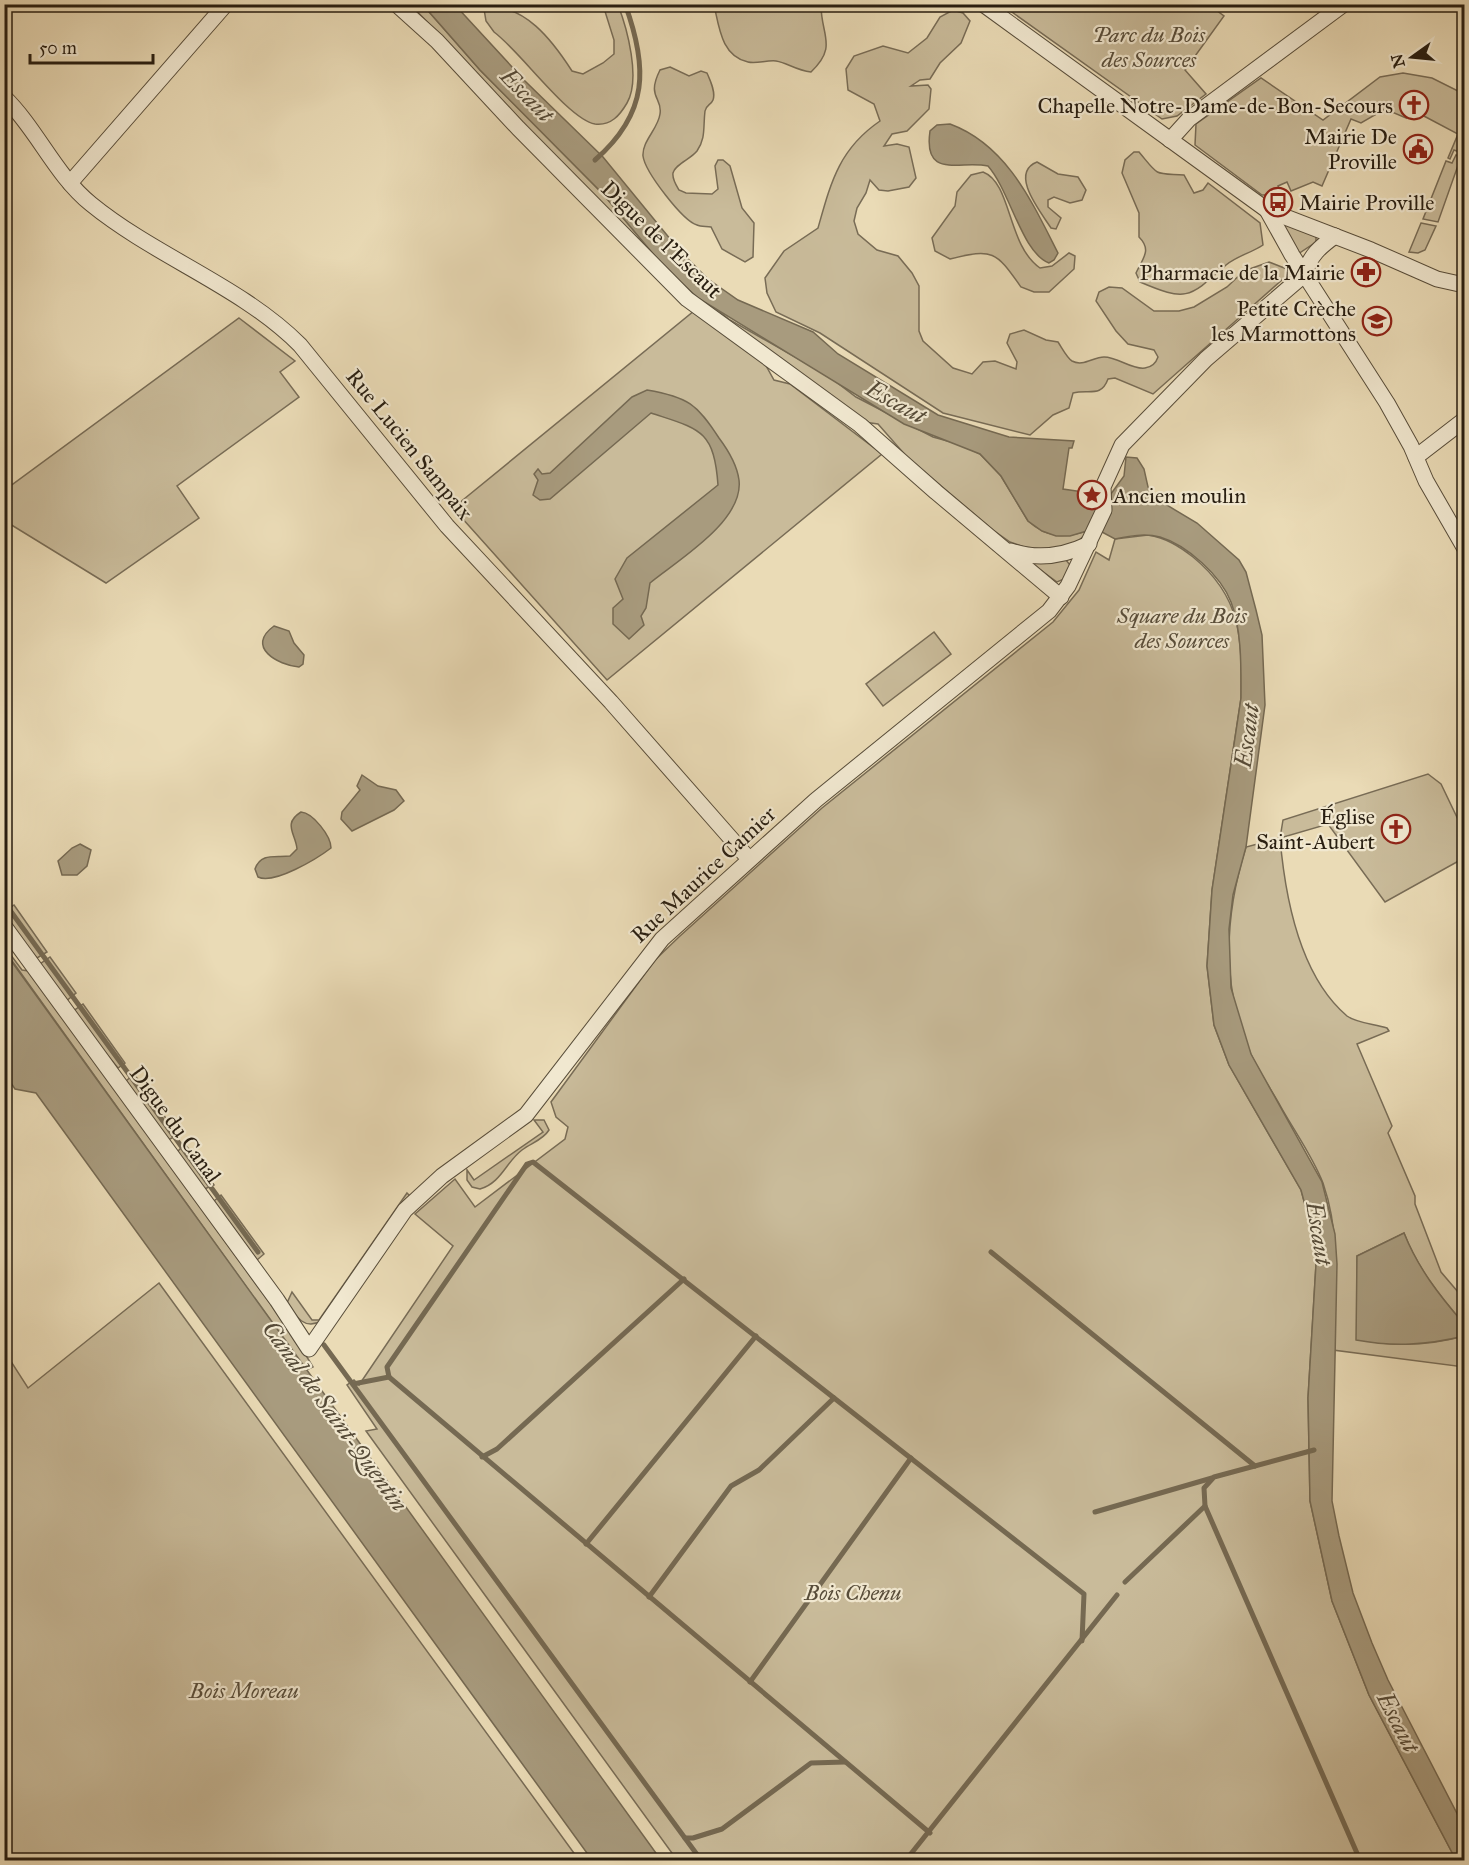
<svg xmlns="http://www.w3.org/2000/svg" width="1469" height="1865" viewBox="0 0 1469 1865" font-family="'IM FELL Great Primer',serif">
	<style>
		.green { fill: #c9bb9a; stroke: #786c56; stroke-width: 1.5 }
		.water { fill: #a89b7e; stroke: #756952; stroke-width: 1.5 }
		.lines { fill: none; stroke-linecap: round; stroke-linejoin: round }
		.stream { stroke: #756952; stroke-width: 5 }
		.street-casing { stroke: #584d3a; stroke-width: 17 }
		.street { stroke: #f1e8d0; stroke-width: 15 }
		.labels { text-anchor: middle; stroke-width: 4.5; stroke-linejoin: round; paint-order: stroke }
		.park-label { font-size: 22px; font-style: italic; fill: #584d3a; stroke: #f1e8d0 }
		.poi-label { font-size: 22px; fill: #281e11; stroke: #f1e8d0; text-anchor: end }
		.street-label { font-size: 22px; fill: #281e11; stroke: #f1e8d0 }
		.water-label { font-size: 24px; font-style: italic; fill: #554a37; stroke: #f1e8d0 }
	</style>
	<rect width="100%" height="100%" fill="#eadbb6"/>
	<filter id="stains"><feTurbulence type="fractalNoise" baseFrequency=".00333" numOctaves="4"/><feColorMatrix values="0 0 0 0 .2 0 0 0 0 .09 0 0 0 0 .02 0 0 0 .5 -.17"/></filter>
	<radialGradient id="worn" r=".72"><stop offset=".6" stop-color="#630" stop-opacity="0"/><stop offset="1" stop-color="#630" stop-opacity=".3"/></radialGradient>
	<!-- green -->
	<g class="green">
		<path d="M411,5H423L480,70L603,194L665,268L730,320L827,375L856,397L933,437L962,445L980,454L1001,476L1028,521C1048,539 1066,538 1090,530L1075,544L1052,550L1024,547L1010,542L993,530L907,457L878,424L864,422L695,303Z"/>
		<path d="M603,5H618C627,28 641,79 627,103C620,115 611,126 595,124C568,119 520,51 494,32L486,21L484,9C523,0 554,43 572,71L583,74L603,63L614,54V40Z"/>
		<path d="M714,5H757L763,9L769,8L771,5H821C821,36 838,46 811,72C795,70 788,63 776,61C767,60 756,64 748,62C721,56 719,26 714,5Z"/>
		<polygon points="1209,5 1224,16 1185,70 1206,94 1177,116 1162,119 1002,5"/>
		<path d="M953,10L963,13L970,21L961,43L940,63L930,79L920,80L911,86L928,85L931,89L929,109L907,131L892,134L884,146L897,144L909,147L916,178L909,187L888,191L879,190L870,180L866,193L857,208L854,221L858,234L877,250L898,256L912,273L919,286V331L923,341L953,368L972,374L983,362L995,361L1016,369L1017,362L1007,343L1010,334L1024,330L1046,340L1058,342C1062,348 1067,358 1072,361C1083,367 1093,357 1104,357C1118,357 1132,370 1145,368C1152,367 1156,363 1158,357L1154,350L1128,344L1116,331L1096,301L1099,292L1109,287L1122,288L1154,311H1179L1194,307L1227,287L1244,271L1269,262L1292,271L1153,394L1115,378L1108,379C1101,398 1089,389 1073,393L1069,408L1053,415L1030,435L943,413L820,333L776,312L767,293L765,278L784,251L818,228C831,182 839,149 880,121L874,104L848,90L846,69L854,56L883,46L908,53L927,38L940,17Z"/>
		<path d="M670,67L689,76L701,71L707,73C710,80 716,92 713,100C711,105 706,105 705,111C703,127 706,138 697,151C691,159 675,164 673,173C672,179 676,185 679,190L686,193L712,194L718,189L715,166L718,160H723L730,166L742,208L754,223L753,257L745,262L722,249L711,227C707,226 701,227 697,225C683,221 645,172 643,156C642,141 658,129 660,114C663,97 646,98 660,70Z"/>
		<polygon points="1403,73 1432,78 1464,94 1464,146 1462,153 1454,150 1450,159 1448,158 1458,134 1422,115 1426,99 1410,93 1404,110 1406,118 1385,109 1361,123 1351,119 1322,186 1313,182 1291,191 1287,182 1278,186 1282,195 1262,195 1195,145 1196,124 1261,78 1323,120 1380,77"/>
		<path d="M1134,152H1139C1160,177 1153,173 1184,175L1194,193L1203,190L1208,183L1260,223L1263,245C1251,253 1237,256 1226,265C1189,298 1187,302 1140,282L1136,273C1143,258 1152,250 1139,237V213L1122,173L1125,160Z"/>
		<polygon points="1456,155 1461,157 1438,222 1423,219 1446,161 1452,163"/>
		<path d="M1037,162L1058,174L1078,177L1086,190L1082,200L1070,203L1054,197L1048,200V207L1061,218L1056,229L1051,228C1040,211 1009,173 1037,162Z"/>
		<path d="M983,172C1012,183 1007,245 1040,268L1052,266L1069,253L1075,256L1074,269L1049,292H1034L1021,287C996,252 994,248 950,259L935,251L932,238L955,206L957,192L971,175Z"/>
		<polygon points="1278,222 1316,236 1316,242 1298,254"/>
		<polygon points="1421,223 1436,226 1425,250 1418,253 1409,252"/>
		<polygon points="694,311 765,364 774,380 790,384 882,454 607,680 453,508"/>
		<polygon points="239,318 295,361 280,372 299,397 177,486 199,518 106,583 5,521 5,490"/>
		<path d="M1148,535C1166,538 1179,546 1193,557C1242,597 1242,638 1241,698L1212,890L1207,966L1214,1025L1229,1065L1301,1190L1314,1238L1316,1264L1308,1398L1310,1501L1332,1601L1369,1695L1456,1860H677L366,1431L377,1429L347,1385L354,1380L359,1385L453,1246L415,1214L455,1179L475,1207L565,1139L568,1127L556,1117L551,1102L655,960L680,936L822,808L1053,622L1079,590L1096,552L1109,560L1115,539Z"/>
		<polygon points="1066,560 1070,565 1064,579 1057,582 1031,563"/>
		<polygon points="934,632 951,654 883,706 866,684"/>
		<path d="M1428,774L1441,784L1464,832V858L1385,902L1328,824L1280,838C1285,896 1300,976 1347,1016C1356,1023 1375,1024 1387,1028L1389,1031L1357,1044L1392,1126L1388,1133L1415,1196V1204L1441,1272L1464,1299V1324C1439,1295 1418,1269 1404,1233L1357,1256V1339C1394,1347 1428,1346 1464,1336V1367L1333,1350C1335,1293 1342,1238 1323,1183C1313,1157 1295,1132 1281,1107C1271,1089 1258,1071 1250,1052C1221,986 1225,914 1246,847L1280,838L1283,820Z"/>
		<polygon points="14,905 47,952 37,958 5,919 4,912"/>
		<polygon points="4,946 22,970 29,971 296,1339 313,1367 306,1370 5,951"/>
		<polygon points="50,957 76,993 65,1002 40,964"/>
		<polygon points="83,1004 125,1063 118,1068 72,1012"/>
		<polygon points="134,1074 178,1135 168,1140 126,1081"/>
		<path d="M534,1120H544L549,1130C543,1140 531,1143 522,1150C506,1162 501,1183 480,1189L472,1187L467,1180V1170L474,1180L543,1132Z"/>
		<polygon points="185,1144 214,1185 202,1190 177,1152"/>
		<path d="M407,1193L410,1196L321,1321C304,1331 295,1315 287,1303L292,1292L312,1320H319Z"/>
		<polygon points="221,1195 264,1254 257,1260 214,1201"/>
		<polygon points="159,1283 579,1860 5,1860 5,1352 28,1388"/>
	</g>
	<!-- water -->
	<g class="water">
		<path d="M423,5H455L525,81L603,157L680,251L708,279L738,300L813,332L838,354L938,415L1009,437L1074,441L1072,448H1069L1063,489L1084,492L1083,496L1093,498L1094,503L1097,502L1099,509L1111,513L1108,498L1124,476L1126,457L1137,458L1144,469L1148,487L1153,494L1165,504L1197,523L1239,560L1246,572L1256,610L1262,635L1265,705L1246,847L1233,895L1229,929L1231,988L1251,1054L1322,1182L1335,1234L1337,1264L1332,1501L1339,1536L1353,1593L1372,1643L1388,1680L1464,1827V1860H1456L1369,1695L1332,1601L1310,1501L1308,1398L1316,1264L1314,1238L1301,1190L1229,1065L1214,1025L1207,966L1212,890L1241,698C1241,667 1242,631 1231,602C1221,576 1187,545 1160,537C1145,533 1129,536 1115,539L1102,532L1090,530L1070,536H1056L1042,531L1028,521L1001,476L980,454L904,424L698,298L665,268L603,194L480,70Z"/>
		<path d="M950,124C1007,145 1032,202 1058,253L1054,260L1049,263C1022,253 1010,191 988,166C960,160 923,180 930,131L937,125Z"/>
		<path d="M647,390C688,397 697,404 719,438C728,450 737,465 739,480C744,521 678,560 650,583L646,608L641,616L644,625L629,639L613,624V608L623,599L615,579L627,558L718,485C714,429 699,429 651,413L550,499L540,500L533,495L538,480L534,474L538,469L542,474L550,473L632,397Z"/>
		<path d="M274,626L289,631L294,643L304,655L303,664L299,667C278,665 245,647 274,626Z"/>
		<polygon points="362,775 378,786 396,790 404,801 394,810 352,831 341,819 342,812 360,790 357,786"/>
		<path d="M301,812C313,813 331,836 331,848C318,858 274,885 258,877L255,869C261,852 276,858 290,856L297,849C296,834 282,824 301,812Z"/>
		<polygon points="80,844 91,850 87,866 77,875 62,875 58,861 72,848"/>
		<polygon points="4,951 661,1860 592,1860 36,1093 15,1089 5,1074"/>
		<path d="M1404,1233C1418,1268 1439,1295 1464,1324V1336C1427,1345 1394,1347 1356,1340L1357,1256Z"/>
	</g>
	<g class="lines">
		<!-- stream -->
		<g class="stream">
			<path d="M595,160C649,113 648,67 625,4"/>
			<polyline points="4,902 258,1252"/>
			<polyline points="991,1252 1255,1466"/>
			<polyline points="324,1345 701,1860"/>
			<polyline points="389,1377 387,1367 527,1164 533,1162 1084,1594 1082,1641"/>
			<polyline points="353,1384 389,1377 930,1833"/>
			<polyline points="482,1457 497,1449 684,1279"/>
			<polyline points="1205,1506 1360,1860"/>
			<polyline points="1095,1512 1212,1478"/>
			<polyline points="586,1544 756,1336"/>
			<polyline points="1125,1582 1205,1506 1204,1488 1214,1477 1314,1450"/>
			<polyline points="649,1597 731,1486 759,1470 834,1398"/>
			<polyline points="750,1682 911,1458"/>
			<polyline points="685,1838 693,1838 722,1829 811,1763 845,1762"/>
			<polyline points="906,1860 1117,1595"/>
		</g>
		<!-- street casing -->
		<g class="street-casing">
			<g id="street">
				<polyline points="396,4 437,41 518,128 687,299 860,425 936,492 1061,597"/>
				<polyline points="983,4 1267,210 1371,250 1437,279 1464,285"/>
				<path d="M4,97C37,129 55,175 91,204C156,257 241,286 300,345L447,526L611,702L749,859"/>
				<polyline points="1170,140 1189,119 1344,4"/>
				<polyline points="70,183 226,4"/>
				<polyline points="1267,210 1292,255 1387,403 1411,446 1426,481 1464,547"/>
				<path d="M1305,274C1309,256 1321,246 1335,236"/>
				<polyline points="1416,457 1464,420"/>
				<path d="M1011,551C1038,560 1064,556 1089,544"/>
				<polyline points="4,926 277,1300 309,1349 405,1210 442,1176 526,1115 662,939 816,800 1049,611 1068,586 1104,510 1103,487 1122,445 1206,359 1305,274"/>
			</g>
		</g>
		<!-- street -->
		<use href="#street" class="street"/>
	</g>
	<!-- icons -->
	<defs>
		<g id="church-ring" transform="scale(1.5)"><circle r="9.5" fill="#f1e8d0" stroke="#8f2418" stroke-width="1.5"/><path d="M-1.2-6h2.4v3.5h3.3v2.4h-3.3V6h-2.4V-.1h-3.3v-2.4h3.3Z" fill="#8f2418"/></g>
		<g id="civic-ring" transform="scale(1.5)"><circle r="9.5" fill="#f1e8d0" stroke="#8f2418" stroke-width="1.5"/><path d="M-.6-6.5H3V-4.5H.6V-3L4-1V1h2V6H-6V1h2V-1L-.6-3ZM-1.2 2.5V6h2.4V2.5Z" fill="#8f2418"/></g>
		<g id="bus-ring" transform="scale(1.5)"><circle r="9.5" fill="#f1e8d0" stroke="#8f2418" stroke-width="1.5"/><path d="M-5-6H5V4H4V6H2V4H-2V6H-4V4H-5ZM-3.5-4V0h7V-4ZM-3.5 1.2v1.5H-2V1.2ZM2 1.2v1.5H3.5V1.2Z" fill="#8f2418"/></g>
		<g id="pharmacy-ring" transform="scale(1.5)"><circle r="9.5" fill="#f1e8d0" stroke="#8f2418" stroke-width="1.5"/><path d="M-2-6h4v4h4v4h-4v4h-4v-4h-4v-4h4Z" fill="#8f2418"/></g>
		<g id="school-ring" transform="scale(1.5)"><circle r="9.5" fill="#f1e8d0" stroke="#8f2418" stroke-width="1.5"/><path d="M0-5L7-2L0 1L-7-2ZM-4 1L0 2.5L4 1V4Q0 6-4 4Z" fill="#8f2418"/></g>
		<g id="sight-ring" transform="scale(1.5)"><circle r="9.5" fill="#f1e8d0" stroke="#8f2418" stroke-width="1.5"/><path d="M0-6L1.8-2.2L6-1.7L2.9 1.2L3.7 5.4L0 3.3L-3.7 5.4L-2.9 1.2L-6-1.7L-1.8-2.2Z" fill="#8f2418"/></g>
	</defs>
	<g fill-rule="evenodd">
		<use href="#church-ring" x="1414" y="105"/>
		<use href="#civic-ring" x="1418" y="149"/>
		<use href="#bus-ring" x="1278" y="202"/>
		<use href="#pharmacy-ring" x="1366" y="272"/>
		<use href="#school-ring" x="1377" y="321"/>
		<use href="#sight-ring" x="1092" y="495"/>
		<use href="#church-ring" x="1396" y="829"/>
	</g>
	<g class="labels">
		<!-- park labels -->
		<g class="park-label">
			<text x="1149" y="42">Parc du Bois<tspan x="1149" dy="25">des Sources</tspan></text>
			<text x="1182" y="623">Square du Bois<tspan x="1182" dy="25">des Sources</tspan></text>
			<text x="853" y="1600">Bois Chenu</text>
			<text x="244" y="1698">Bois Moreau</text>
		</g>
		<!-- poi labels -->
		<g class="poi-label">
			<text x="1393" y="113">Chapelle Notre-Dame-de-Bon-Secours</text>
			<text x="1397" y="144">Mairie De<tspan x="1397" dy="25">Proville</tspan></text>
			<text x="1299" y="210" text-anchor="start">Mairie Proville</text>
			<text x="1345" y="280">Pharmacie de la Mairie</text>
			<text x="1356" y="316">Petite Crèche<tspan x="1356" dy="25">les Marmottons</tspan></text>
			<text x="1113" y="503" text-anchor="start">Ancien moulin</text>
			<text x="1375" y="824">Église<tspan x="1375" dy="25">Saint-Aubert</tspan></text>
		</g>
		<!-- street labels -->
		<g class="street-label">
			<text transform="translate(662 239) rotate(44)" y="8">Digue de l'Escaut</text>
			<text transform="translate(410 444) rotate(51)" y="8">Rue Lucien Sampaix</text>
			<text transform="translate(703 874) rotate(-43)" y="8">Rue Maurice Camier</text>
			<text transform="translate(176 1124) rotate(54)" y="8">Digue du Canal</text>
		</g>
		<!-- water labels -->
		<g class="water-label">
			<text transform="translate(527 95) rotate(46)" y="8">Escaut</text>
			<text transform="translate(896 402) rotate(29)" y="8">Escaut</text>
			<text transform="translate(1247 736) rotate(-82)" y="8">Escaut</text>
			<text transform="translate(1319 1233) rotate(81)" y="8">Escaut</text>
			<text transform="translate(335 1416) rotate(54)" y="8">Canal de Saint-Quentin</text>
			<text transform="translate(1398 1722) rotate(63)" y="8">Escaut</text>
		</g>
	</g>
	<!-- margin -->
	<rect width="1469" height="1865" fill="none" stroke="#eadbb6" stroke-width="24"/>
	<rect x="6" y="6" width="1457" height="1853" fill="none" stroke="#281e11" stroke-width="3"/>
	<rect x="12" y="12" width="1445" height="1841" fill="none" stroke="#281e11" stroke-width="1.5"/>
	<!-- north arrow -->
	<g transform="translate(1412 57) rotate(255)" stroke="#f1e8d0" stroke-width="4.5" paint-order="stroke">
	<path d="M0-4.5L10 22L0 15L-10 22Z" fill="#281e11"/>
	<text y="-9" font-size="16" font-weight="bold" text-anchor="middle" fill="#281e11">N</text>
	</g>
	<!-- scale -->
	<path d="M30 54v9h123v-9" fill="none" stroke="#281e11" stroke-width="3"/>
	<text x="39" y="54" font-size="18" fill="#281e11" stroke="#f1e8d0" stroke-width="4.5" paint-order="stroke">50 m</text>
	<rect width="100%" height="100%" filter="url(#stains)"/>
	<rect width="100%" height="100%" fill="url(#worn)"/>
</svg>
